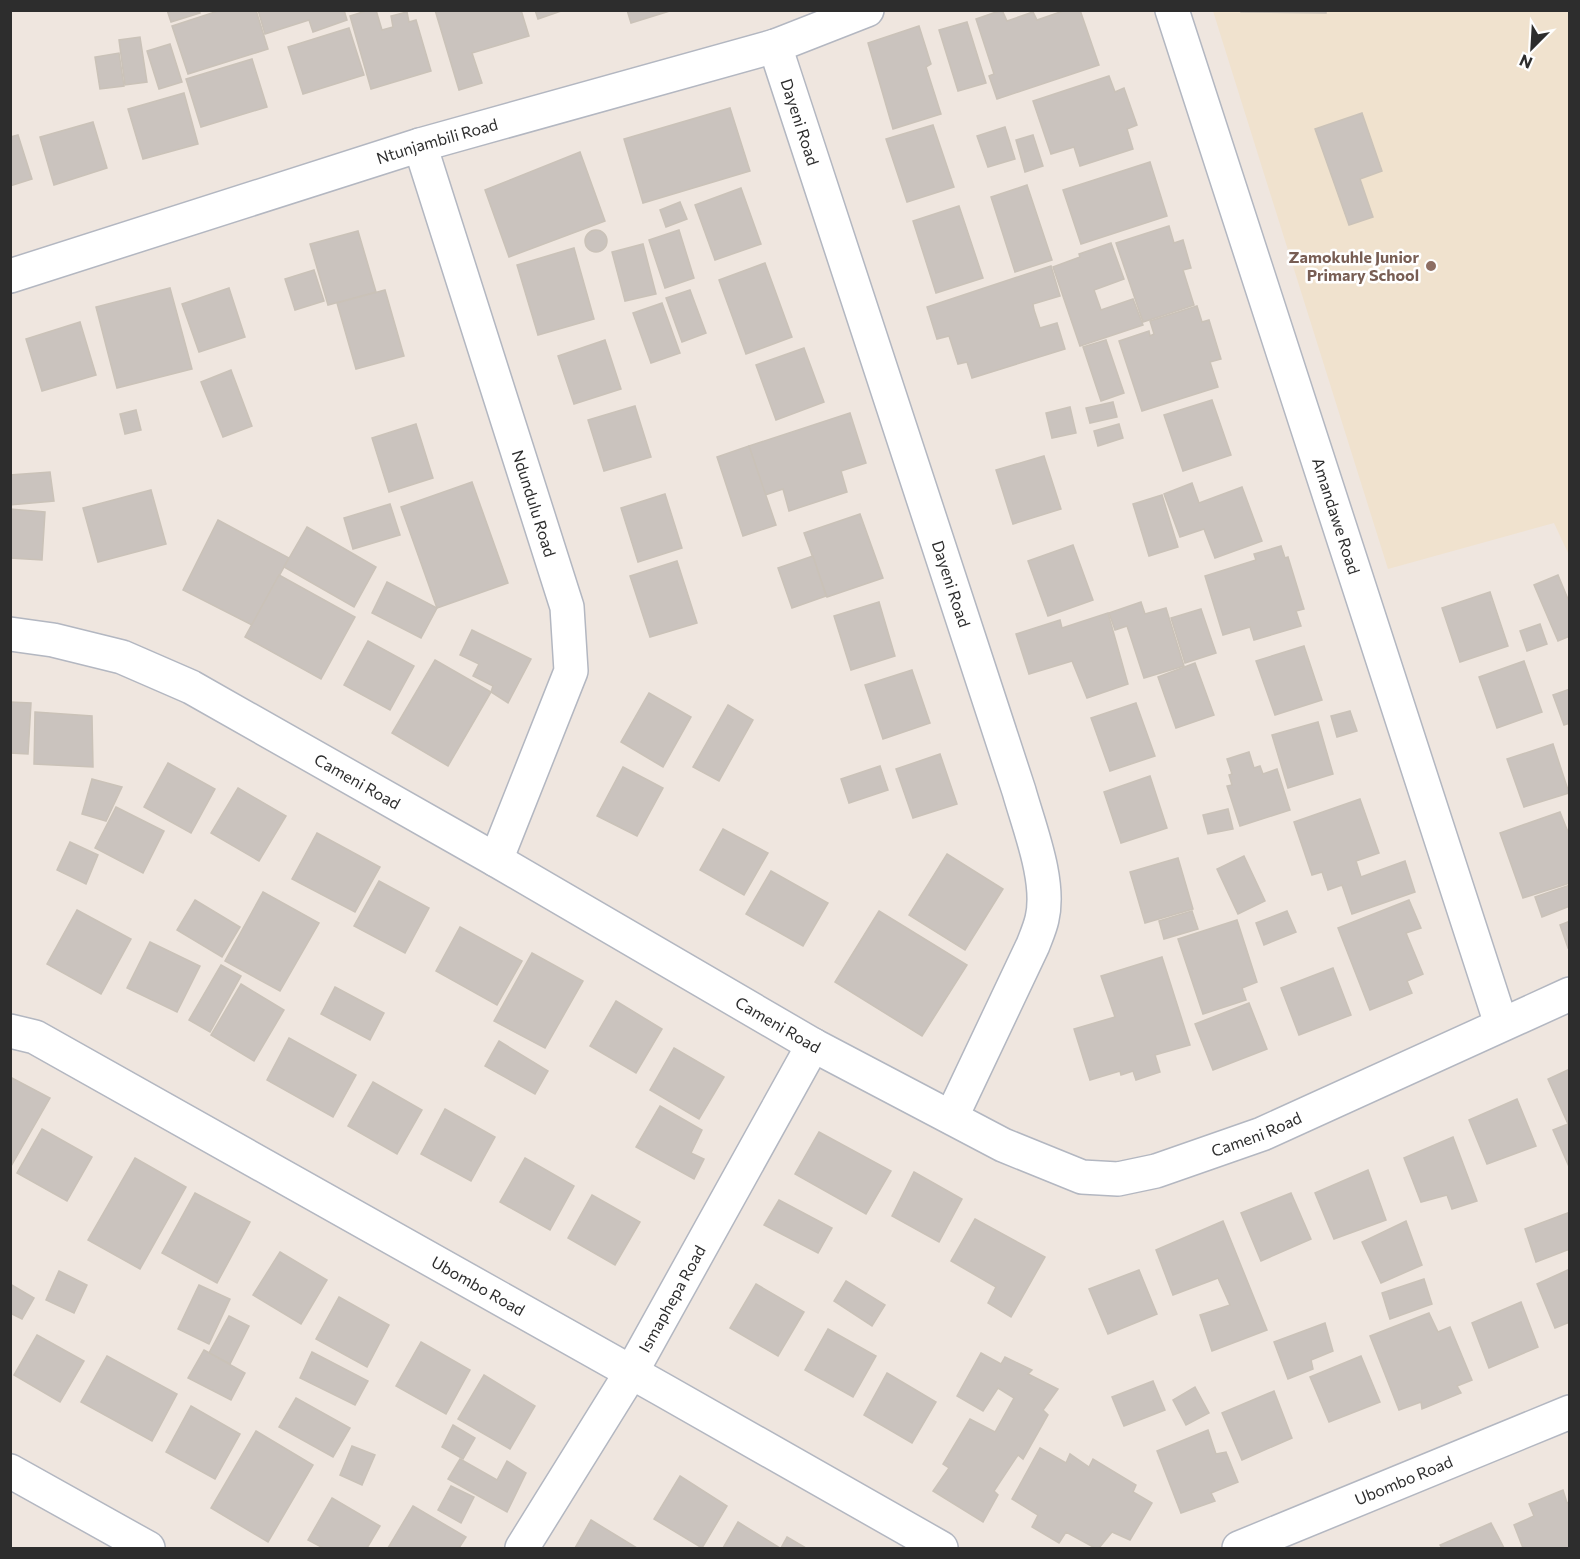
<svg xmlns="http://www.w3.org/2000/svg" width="1580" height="1559" viewBox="0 0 1580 1559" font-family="Commissioner,sans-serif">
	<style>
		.education { fill: #f0e2ce }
		.building { fill: #cac3be; stroke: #cac2b8; stroke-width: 1.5 }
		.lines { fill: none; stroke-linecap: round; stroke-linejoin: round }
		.street-casing { stroke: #b3b7c1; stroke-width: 36 }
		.street { stroke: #fff; stroke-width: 33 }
		.education-dot { fill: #8d6e63; stroke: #fff; stroke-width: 2 }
		.labels { text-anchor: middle; stroke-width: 5; stroke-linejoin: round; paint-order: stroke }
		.street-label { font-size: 16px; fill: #2d2d2d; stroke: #fff }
		.education-label { font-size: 16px; font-weight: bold; fill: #785e54; stroke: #fff; text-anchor: end }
	</style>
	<rect width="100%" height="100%" fill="#efe6df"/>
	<!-- education -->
	<polygon class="education" points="1213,11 1569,11 1569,555 1554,523 1388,569"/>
	<!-- building -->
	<g class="building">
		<polygon points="167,10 199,10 200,13 171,22"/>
		<polygon points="221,10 256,10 268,49 188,74 172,26"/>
		<polygon points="258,10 344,10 347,20 313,32 309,20 265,34"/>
		<polygon points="369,10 376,10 382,30 393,27 391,16 407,12 409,22 416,20 431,71 371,89 350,16"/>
		<polygon points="435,10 521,10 529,36 472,53 482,83 459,90"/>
		<polygon points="535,10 564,10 538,19"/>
		<polygon points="627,10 670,10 670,11 631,23"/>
		<polygon points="1002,10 1007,21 1033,12 1037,20 1066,10 1080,10 1099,65 997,99 989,76 994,74 976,19"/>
		<polygon points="1241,10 1326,10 1326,13 1241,12"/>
		<polygon points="967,22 986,83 958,91 939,30"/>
		<polygon points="919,26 931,64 926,67 941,114 893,129 868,43"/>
		<polygon points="349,28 364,75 303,94 288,47"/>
		<polygon points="140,37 147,82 125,85 119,40"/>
		<polygon points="170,44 182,82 159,89 147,51"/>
		<polygon points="119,53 124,86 100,89 95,57"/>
		<polygon points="252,59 267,107 201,127 186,79"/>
		<polygon points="1109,76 1115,92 1124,88 1137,125 1127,129 1133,149 1080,166 1074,147 1051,154 1033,101"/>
		<polygon points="184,93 198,144 143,159 128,109"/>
		<polygon points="730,108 750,171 643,203 624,139"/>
		<polygon points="1362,113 1382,171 1360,179 1373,217 1349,225 1315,129"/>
		<polygon points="93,122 107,168 54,185 40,137"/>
		<polygon points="933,125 954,187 907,202 886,139"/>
		<polygon points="1005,127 1015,159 988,167 977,136"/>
		<polygon points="18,135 32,179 10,186 10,137"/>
		<polygon points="1033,135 1043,166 1025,172 1016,140"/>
		<polygon points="580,152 605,221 509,257 485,190"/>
		<polygon points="1150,162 1167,216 1081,244 1063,190"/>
		<polygon points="1027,185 1052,260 1015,272 991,197"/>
		<polygon points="741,188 761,244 715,260 695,205"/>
		<polygon points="680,202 687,219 666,227 660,210"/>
		<polygon points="959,206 983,278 936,293 913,221"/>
		<polygon points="1169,226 1174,243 1183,240 1191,268 1183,270 1194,305 1143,322 1116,243"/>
		<circle cx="596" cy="241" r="11"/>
		<polygon points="679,230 694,278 665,288 649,240"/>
		<polygon points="358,231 376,292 328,305 310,244"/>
		<polygon points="1111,243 1124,279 1094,290 1101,310 1133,299 1143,325 1080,346 1053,267 1080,257 1079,254"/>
		<polygon points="643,244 656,294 625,301 612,252"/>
		<polygon points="574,248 594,319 538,335 517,265"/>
		<polygon points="765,263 792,337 746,354 719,280"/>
		<polygon points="1051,266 1060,296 1033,304 1034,310 1040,328 1057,323 1065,349 972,378 967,362 958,364 949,336 937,339 927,307"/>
		<polygon points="314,270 324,301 295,310 285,279"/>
		<polygon points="170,288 192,369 117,388 96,307"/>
		<polygon points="229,288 245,337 199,352 182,304"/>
		<polygon points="385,290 404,356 356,369 337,303"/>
		<polygon points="690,290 706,333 682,342 666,298"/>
		<polygon points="662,303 680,353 651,363 633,313"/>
		<polygon points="1197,306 1202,322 1209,320 1221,359 1210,362 1218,387 1142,411 1119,341 1149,331 1150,336 1154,334 1150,321"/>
		<polygon points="80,322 96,375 42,391 26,339"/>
		<polygon points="605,340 621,389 574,404 558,356"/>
		<polygon points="1106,340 1124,393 1101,401 1083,347"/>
		<polygon points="804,348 824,402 776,420 756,365"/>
		<polygon points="231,370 252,426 223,437 201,382"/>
		<polygon points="1212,400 1231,455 1183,471 1164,415"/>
		<polygon points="1113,402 1117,417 1090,423 1086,408"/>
		<polygon points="635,406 651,457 604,471 588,420"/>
		<polygon points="1070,407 1076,433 1052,438 1046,413"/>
		<polygon points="136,410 141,430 125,434 120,414"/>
		<polygon points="850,413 866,463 841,471 847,492 789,511 783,489 765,495 749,446"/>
		<polygon points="416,424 433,478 389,492 372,438"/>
		<polygon points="1119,424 1123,438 1098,446 1094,431"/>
		<polygon points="749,446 776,525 743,536 717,457"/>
		<polygon points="1044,456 1061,509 1013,524 996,470"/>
		<polygon points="50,472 54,501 10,505 10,475"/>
		<polygon points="472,482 508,583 437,608 401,507"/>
		<polygon points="1192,483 1199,503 1242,487 1262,541 1215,558 1204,529 1180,537 1164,494"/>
		<polygon points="151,490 166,544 98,562 83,508"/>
		<polygon points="665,494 682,548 638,562 621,508"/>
		<polygon points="1162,495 1178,547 1149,556 1133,504"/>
		<polygon points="390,504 400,535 353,549 344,518"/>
		<polygon points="10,509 45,512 42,560 10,558"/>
		<polygon points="860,514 883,578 827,597 804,533"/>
		<polygon points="218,520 289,558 252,625 183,590"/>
		<polygon points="307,527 376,567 354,607 284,567"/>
		<polygon points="1073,545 1093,600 1048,616 1028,561"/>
		<polygon points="1281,546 1285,558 1288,557 1304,609 1296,611 1301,626 1254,640 1250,627 1223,635 1205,576 1256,560 1254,554"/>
		<polygon points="813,556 826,596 792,608 778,568"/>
		<polygon points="677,561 697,623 650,637 630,576"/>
		<polygon points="279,575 355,617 321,679 245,637"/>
		<polygon points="1558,575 1570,604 1570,636 1558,641 1534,585"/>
		<polygon points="387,582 437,608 421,638 372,613"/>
		<polygon points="1490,592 1508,646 1460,662 1442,608"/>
		<polygon points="879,602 895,656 851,670 834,616"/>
		<polygon points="1141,602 1145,614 1166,608 1184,666 1144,678 1127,626 1115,630 1109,613"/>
		<polygon points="1201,609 1216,653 1185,663 1171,618"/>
		<polygon points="1108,613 1128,684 1087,698 1072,661 1029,674 1016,634 1060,620 1062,628"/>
		<polygon points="1540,624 1547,644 1527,651 1520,631"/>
		<polygon points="472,630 531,659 508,703 491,692 493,686 473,676 479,664 460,655"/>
		<polygon points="368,641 414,666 390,710 344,685"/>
		<polygon points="1304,646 1322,700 1275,715 1256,661"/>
		<polygon points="435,660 491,692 448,766 392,733"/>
		<polygon points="1524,661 1542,712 1497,728 1479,677"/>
		<polygon points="1195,663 1214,715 1176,728 1158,677"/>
		<polygon points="912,670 930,723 883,739 865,685"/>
		<polygon points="1570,689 1570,723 1564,725 1553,695"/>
		<polygon points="649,693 691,717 663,767 621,742"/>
		<polygon points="10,702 31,703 28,754 10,753"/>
		<polygon points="1136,703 1155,756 1110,771 1091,718"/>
		<polygon points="728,705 753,720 719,781 693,767"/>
		<polygon points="1350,711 1357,731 1337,737 1331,716"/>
		<polygon points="35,712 92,716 93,767 34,764"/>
		<polygon points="1318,722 1333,774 1288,788 1272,735"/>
		<polygon points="1553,744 1569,793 1524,807 1507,759"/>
		<polygon points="1249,752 1254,768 1260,766 1263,774 1277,769 1290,810 1240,826 1227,786 1232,785 1229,775 1232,774 1227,759"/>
		<polygon points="940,754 957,804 913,818 896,769"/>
		<polygon points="168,763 215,789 191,833 144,807"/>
		<polygon points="880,766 888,790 849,803 841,779"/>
		<polygon points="623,767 663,788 637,836 597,816"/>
		<polygon points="1150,776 1167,828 1121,843 1104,792"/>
		<polygon points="92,779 122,787 106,821 82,814"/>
		<polygon points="238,788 286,816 259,861 211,833"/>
		<polygon points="1360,799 1379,853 1356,861 1361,877 1405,861 1415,892 1352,914 1342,885 1328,890 1322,872 1312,875 1294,822"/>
		<polygon points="116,807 164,831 143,873 95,848"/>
		<polygon points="1228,809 1233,829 1208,834 1203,815"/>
		<polygon points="1560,812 1570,837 1570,883 1523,898 1500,833"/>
		<polygon points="723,829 768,853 744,895 700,870"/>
		<polygon points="317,833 380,867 355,912 292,879"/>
		<polygon points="70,842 98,855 86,884 57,870"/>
		<polygon points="947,854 1003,889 965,950 909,915"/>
		<polygon points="1244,856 1265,901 1238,914 1217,869"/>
		<polygon points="1178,858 1193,909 1145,923 1130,872"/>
		<polygon points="771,871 828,903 803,946 746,914"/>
		<polygon points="379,881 429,908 405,953 354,926"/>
		<polygon points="1570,885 1570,906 1542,917 1535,897"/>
		<polygon points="263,892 319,923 280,991 225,961"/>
		<polygon points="195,900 240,927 222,957 177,930"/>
		<polygon points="1409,900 1421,928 1406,933 1423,974 1407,981 1412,993 1370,1010 1338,928"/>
		<polygon points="77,910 131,939 101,994 47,964"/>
		<polygon points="879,911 967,965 922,1036 835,982"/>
		<polygon points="1192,911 1198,929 1164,939 1159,921"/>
		<polygon points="1287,911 1296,932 1264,945 1256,923"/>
		<polygon points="1237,920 1257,982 1242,988 1246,1000 1203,1014 1178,939"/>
		<polygon points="1570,921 1570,947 1568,948 1560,925"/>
		<polygon points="460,927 522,961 497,1005 436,971"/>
		<polygon points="150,942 200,966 177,1012 127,988"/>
		<polygon points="532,953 583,981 545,1048 494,1021"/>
		<polygon points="1162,957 1190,1045 1155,1055 1160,1072 1136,1080 1133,1071 1121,1075 1120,1071 1090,1080 1074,1029 1115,1017 1101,976"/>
		<polygon points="221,965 241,976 210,1032 189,1020"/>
		<polygon points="1333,968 1351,1015 1299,1035 1281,988"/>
		<polygon points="241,984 284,1010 254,1061 211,1035"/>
		<polygon points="335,987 384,1013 370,1040 321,1014"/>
		<polygon points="616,1001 662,1029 636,1073 590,1046"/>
		<polygon points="1249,1003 1267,1049 1213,1070 1195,1024"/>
		<polygon points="289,1038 356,1075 333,1117 267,1080"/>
		<polygon points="499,1041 548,1071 535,1094 485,1066"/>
		<polygon points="674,1048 724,1077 699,1119 650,1090"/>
		<polygon points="1570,1069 1570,1169 1553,1130 1568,1124 1548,1079"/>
		<polygon points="10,1077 50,1098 10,1168"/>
		<polygon points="373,1082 422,1110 397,1154 348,1126"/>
		<polygon points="1517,1099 1536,1146 1487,1164 1469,1120"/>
		<polygon points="660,1106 702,1130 691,1153 704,1159 694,1179 636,1147"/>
		<polygon points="445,1109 495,1137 471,1181 421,1154"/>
		<polygon points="42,1129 92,1157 67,1201 17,1173"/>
		<polygon points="819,1132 891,1171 866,1214 795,1174"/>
		<polygon points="1453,1137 1477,1201 1452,1209 1447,1195 1421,1202 1404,1158"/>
		<polygon points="135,1158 186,1187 140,1269 88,1240"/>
		<polygon points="525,1158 574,1186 550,1230 500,1202"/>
		<polygon points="1368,1170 1386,1220 1334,1239 1315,1193"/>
		<polygon points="914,1172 962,1199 939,1242 892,1216"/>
		<polygon points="195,1193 250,1222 217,1283 162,1253"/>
		<polygon points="1291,1193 1311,1239 1261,1261 1241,1213"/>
		<polygon points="592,1195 640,1222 615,1265 568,1238"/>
		<polygon points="779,1200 832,1228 818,1253 764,1225"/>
		<polygon points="1570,1212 1570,1249 1536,1262 1525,1229"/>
		<polygon points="975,1219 1045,1257 1011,1317 988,1303 996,1287 951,1261"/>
		<polygon points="1223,1221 1267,1330 1212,1351 1200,1315 1230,1305 1218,1278 1173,1295 1156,1250"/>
		<polygon points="1406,1221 1422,1265 1381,1283 1362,1242"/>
		<polygon points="280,1252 327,1280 301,1324 253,1295"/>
		<polygon points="1570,1269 1570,1322 1555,1328 1537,1284"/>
		<polygon points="1139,1270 1157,1314 1108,1334 1089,1289"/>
		<polygon points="59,1271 87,1285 74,1313 46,1300"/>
		<polygon points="1424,1279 1432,1304 1390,1319 1382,1293"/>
		<polygon points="846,1281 885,1305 872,1326 834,1301"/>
		<polygon points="10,1284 34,1298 22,1319 10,1313"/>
		<polygon points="756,1284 804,1312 778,1356 730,1328"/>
		<polygon points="199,1285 230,1299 209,1344 178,1329"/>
		<polygon points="339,1297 389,1325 367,1367 316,1339"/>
		<polygon points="1521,1302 1538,1347 1489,1368 1472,1323"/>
		<polygon points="1429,1313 1438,1332 1450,1327 1472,1380 1457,1386 1461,1393 1422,1409 1421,1402 1399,1410 1370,1336"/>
		<polygon points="229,1316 249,1326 230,1364 209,1353"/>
		<polygon points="1325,1323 1333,1351 1311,1360 1313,1369 1288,1379 1274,1342"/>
		<polygon points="828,1329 876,1356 853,1397 805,1370"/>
		<polygon points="37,1335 84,1361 60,1402 14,1375"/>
		<polygon points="421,1342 470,1370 446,1414 396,1386"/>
		<polygon points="204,1350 245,1373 231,1400 188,1378"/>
		<polygon points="312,1352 368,1381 355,1405 300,1378"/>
		<polygon points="981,1353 1001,1364 1005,1357 1032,1370 1028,1374 1058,1389 1043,1410 1048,1415 1023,1459 1018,1455 994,1491 998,1495 983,1522 933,1491 949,1468 943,1464 970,1419 995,1432 1014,1398 998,1388 983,1411 957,1396"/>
		<polygon points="107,1356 177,1394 152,1441 81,1402"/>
		<polygon points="1361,1356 1380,1402 1329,1422 1310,1377"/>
		<polygon points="887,1373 936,1402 912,1443 864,1415"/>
		<polygon points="484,1375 535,1406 510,1449 458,1419"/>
		<polygon points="1153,1381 1165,1410 1124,1426 1112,1397"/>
		<polygon points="1195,1387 1209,1413 1186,1425 1173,1400"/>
		<polygon points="1274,1391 1292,1438 1242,1460 1222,1413"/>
		<polygon points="296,1398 350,1428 333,1457 279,1427"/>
		<polygon points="191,1406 240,1434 215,1479 166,1452"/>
		<polygon points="453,1425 475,1438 463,1459 442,1447"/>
		<polygon points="1208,1430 1216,1454 1226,1452 1238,1482 1211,1493 1215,1501 1181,1513 1157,1451"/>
		<polygon points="256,1431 313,1465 268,1542 211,1508"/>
		<polygon points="352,1446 375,1455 362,1485 340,1475"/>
		<polygon points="1040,1448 1066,1463 1070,1454 1089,1467 1093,1459 1136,1485 1133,1492 1152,1503 1130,1540 1112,1532 1099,1548 1095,1548 1066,1532 1059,1543 1032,1527 1038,1515 1012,1499"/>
		<polygon points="460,1459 497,1480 507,1461 526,1473 507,1512 448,1479"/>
		<polygon points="680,1476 727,1506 702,1548 654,1519"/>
		<polygon points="451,1486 474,1497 461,1523 438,1510"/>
		<polygon points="1563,1490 1567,1503 1570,1502 1570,1548 1523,1548 1514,1525 1534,1516 1529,1504"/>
		<polygon points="332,1498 380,1526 367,1548 323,1548 308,1540"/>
		<polygon points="413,1506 466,1537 459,1548 388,1548"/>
		<polygon points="591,1520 637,1548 575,1548"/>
		<polygon points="738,1522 780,1548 723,1548"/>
		<polygon points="1491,1523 1504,1548 1442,1548 1440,1545"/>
		<polygon points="787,1537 806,1548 781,1548"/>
	</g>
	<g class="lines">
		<!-- street casing -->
		<g class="street-casing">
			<g id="street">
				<path id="s1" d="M1172,10L1501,1024"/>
				<path id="s2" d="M775,46L1019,791C1029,827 1051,881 1042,919C1040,928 1036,937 1033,945L952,1116"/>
				<path id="s3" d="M420,145L567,607L571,671L496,860"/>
				<path id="s4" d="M10,276L420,145L775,46L867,10"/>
				<path id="s5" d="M10,634L53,640L122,657L191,687L496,860L813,1045L1003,1145L1082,1177L1118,1179L1156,1171L1262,1134L1570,994"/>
				<path id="s6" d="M10,1031L35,1037C338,1207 640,1376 941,1548"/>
				<polyline points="10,1471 148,1548"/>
				<path id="s7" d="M522,1548L632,1371L813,1045"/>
				<path id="s8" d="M1239,1548L1570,1412"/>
			</g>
		</g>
		<!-- street -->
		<use href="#street" class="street"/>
	</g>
	<!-- markers -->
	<circle class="education-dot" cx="1431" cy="266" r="6"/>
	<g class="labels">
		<!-- street labels -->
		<g class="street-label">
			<text dy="6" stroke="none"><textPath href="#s2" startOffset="80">Dayeni Road</textPath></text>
			<text dy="6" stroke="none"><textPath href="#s4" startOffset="448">Ntunjambili Road</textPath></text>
			<text dy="6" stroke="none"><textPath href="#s3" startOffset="376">Ndundulu Road</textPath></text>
			<text dy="6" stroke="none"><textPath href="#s1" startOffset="532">Amandawe Road</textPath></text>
			<text dy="6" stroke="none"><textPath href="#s2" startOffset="566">Dayeni Road</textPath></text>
			<text dy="6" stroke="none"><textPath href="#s5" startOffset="381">Cameni Road</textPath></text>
			<text dy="6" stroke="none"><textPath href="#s5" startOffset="867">Cameni Road</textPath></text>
			<text dy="6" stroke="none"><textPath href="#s5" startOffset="1389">Cameni Road</textPath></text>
			<text dy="6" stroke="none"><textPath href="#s6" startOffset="534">Ubombo Road</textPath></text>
			<text dy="6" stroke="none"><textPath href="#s7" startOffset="291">Ismaphepa Road</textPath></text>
			<text dy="6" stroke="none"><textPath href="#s8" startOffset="178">Ubombo Road</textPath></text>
		</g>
		<!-- education labels -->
		<g class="education-label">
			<text x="1419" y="263">Zamokuhle Junior<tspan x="1419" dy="18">Primary School</tspan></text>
		</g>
	</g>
	<!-- border -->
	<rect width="1580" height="1559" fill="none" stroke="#2d2d2d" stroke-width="24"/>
	<!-- north arrow -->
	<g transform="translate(1532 48) rotate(204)" stroke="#ffffff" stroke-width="4.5" paint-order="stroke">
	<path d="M0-4.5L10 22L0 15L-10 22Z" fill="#2d2d2d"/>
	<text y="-9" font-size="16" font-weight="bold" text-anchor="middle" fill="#2d2d2d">N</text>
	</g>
</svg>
